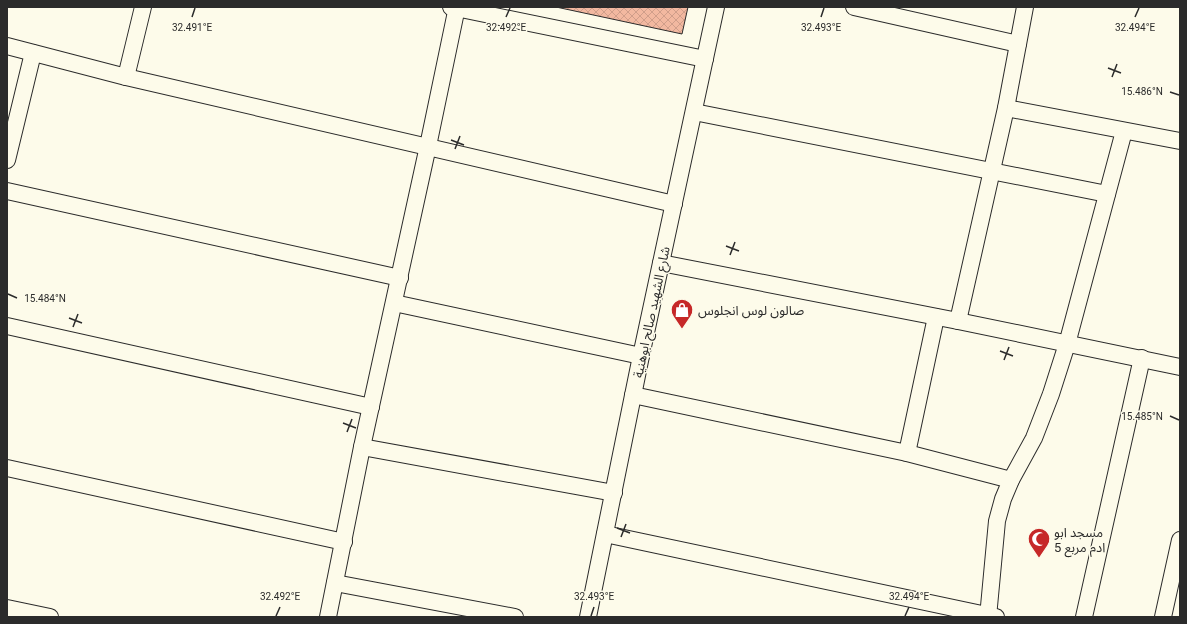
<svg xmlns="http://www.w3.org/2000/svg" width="1187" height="624" viewBox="0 0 1187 624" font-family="Roboto,'Noto Sans Arabic',sans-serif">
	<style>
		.building { fill: url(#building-cross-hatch); stroke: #2b2b2b }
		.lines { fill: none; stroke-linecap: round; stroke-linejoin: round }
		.street-casing { stroke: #2b2b2b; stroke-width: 18 }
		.street { stroke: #fdfbea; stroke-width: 16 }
		.ticks { fill: none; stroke: #2b2b2b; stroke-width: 1.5 }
		.labels { text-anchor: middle; stroke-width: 3; stroke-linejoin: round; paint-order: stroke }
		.poi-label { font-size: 13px; fill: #2b2b2b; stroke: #fdfbea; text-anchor: start }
		.street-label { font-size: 13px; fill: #2b2b2b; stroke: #fdfbea }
		.ticks-label { font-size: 10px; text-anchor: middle; fill: #2b2b2b; stroke: #fdfbea; stroke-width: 3; stroke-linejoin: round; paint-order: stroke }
	</style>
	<defs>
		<pattern id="building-cross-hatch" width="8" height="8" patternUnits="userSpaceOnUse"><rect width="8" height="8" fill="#f2b8a0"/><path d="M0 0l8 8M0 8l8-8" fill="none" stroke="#d09e8a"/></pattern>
	</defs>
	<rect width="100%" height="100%" fill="#fdfbea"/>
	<!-- building -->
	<polygon class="building" points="556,7 688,7 682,34"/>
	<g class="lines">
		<!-- street casing -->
		<g class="street-casing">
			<g id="street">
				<polyline points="451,7 705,59"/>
				<polyline points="854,7 1018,44"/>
				<polyline points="7,46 126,77 674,204"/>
				<polyline points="126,77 143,7"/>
				<polyline points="1006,108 1180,141"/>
				<polyline points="694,112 1107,194"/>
				<polyline points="7,160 33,53"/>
				<polyline points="7,191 400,278"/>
				<polyline points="661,263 958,321 1180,367"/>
				<polyline points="394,303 641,356"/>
				<polyline points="958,321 1006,108 1025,7"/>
				<polyline points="7,326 371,407"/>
				<polyline points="633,395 907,453 1011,480"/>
				<polyline points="362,447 614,493"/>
				<polyline points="907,453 936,317"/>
				<polyline points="7,468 344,542"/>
				<polyline points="605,534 996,617"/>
				<polyline points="335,583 515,617"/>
				<polyline points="7,608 50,617"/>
				<polyline points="328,617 362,447 428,146 457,7"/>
				<polyline points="588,617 641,356 716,7"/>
				<polyline points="988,617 997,521 1003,499 1011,480 1034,438 1051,394 1067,344 1124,131"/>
				<polyline points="1084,617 1142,358"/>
				<polyline points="1163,617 1180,540"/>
			</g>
		</g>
		<!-- street -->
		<use href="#street" class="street"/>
	</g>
	<!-- ticks -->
	<path class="ticks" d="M192,17L195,8M506,17L510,8M821,17L824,8M1135,17L1139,8M1108,68L1121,73M1112,77L1117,64M1170,92L1179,95M451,140L464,145M455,149L460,136M726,246L739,251M730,255L735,242M8,294L17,298M69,318L82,323M73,327L78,314M1000,351L1013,356M1004,360L1009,347M1170,416L1179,420M343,423L356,428M347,432L352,419M617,528L630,533M621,537L626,524M276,616L280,607M591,616L594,607M905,616L909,607"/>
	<!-- icons -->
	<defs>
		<g id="shop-pin" transform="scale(1.15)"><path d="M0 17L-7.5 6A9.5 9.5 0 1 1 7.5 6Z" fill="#c62828" stroke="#fdfbea"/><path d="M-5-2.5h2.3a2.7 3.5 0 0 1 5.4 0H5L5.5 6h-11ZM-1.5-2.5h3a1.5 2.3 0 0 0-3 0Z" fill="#fff"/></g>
		<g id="mosque-pin" transform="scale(1.15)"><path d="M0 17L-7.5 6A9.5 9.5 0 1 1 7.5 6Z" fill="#c62828" stroke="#fdfbea"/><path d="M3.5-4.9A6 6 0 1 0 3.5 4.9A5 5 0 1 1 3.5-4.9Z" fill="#fff"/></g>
	</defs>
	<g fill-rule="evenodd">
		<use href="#shop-pin" x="682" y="310"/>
		<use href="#mosque-pin" x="1039" y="539"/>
	</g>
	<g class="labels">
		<!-- poi labels -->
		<g class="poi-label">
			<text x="698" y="315">صالون لوس انجلوس</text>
			<text x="1054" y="537">مسجد ابو<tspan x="1054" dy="15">ادم مربع 5</tspan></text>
		</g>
		<!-- street labels -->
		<g class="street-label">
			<text transform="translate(651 312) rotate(-78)" y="5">شارع الشهيد صالح ابوهنية</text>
		</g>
	</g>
	<g class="ticks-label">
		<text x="192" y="31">32.491°E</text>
		<text x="506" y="31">32.492°E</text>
		<text x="821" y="31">32.493°E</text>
		<text x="1135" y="31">32.494°E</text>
		<text x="1142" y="95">15.486°N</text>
		<text x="45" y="302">15.484°N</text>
		<text x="1142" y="420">15.485°N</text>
		<text x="280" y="600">32.492°E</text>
		<text x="594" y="600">32.493°E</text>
		<text x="909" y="600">32.494°E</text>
	</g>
	<!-- border -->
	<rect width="1187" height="624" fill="none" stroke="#2b2b2b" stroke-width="16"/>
</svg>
